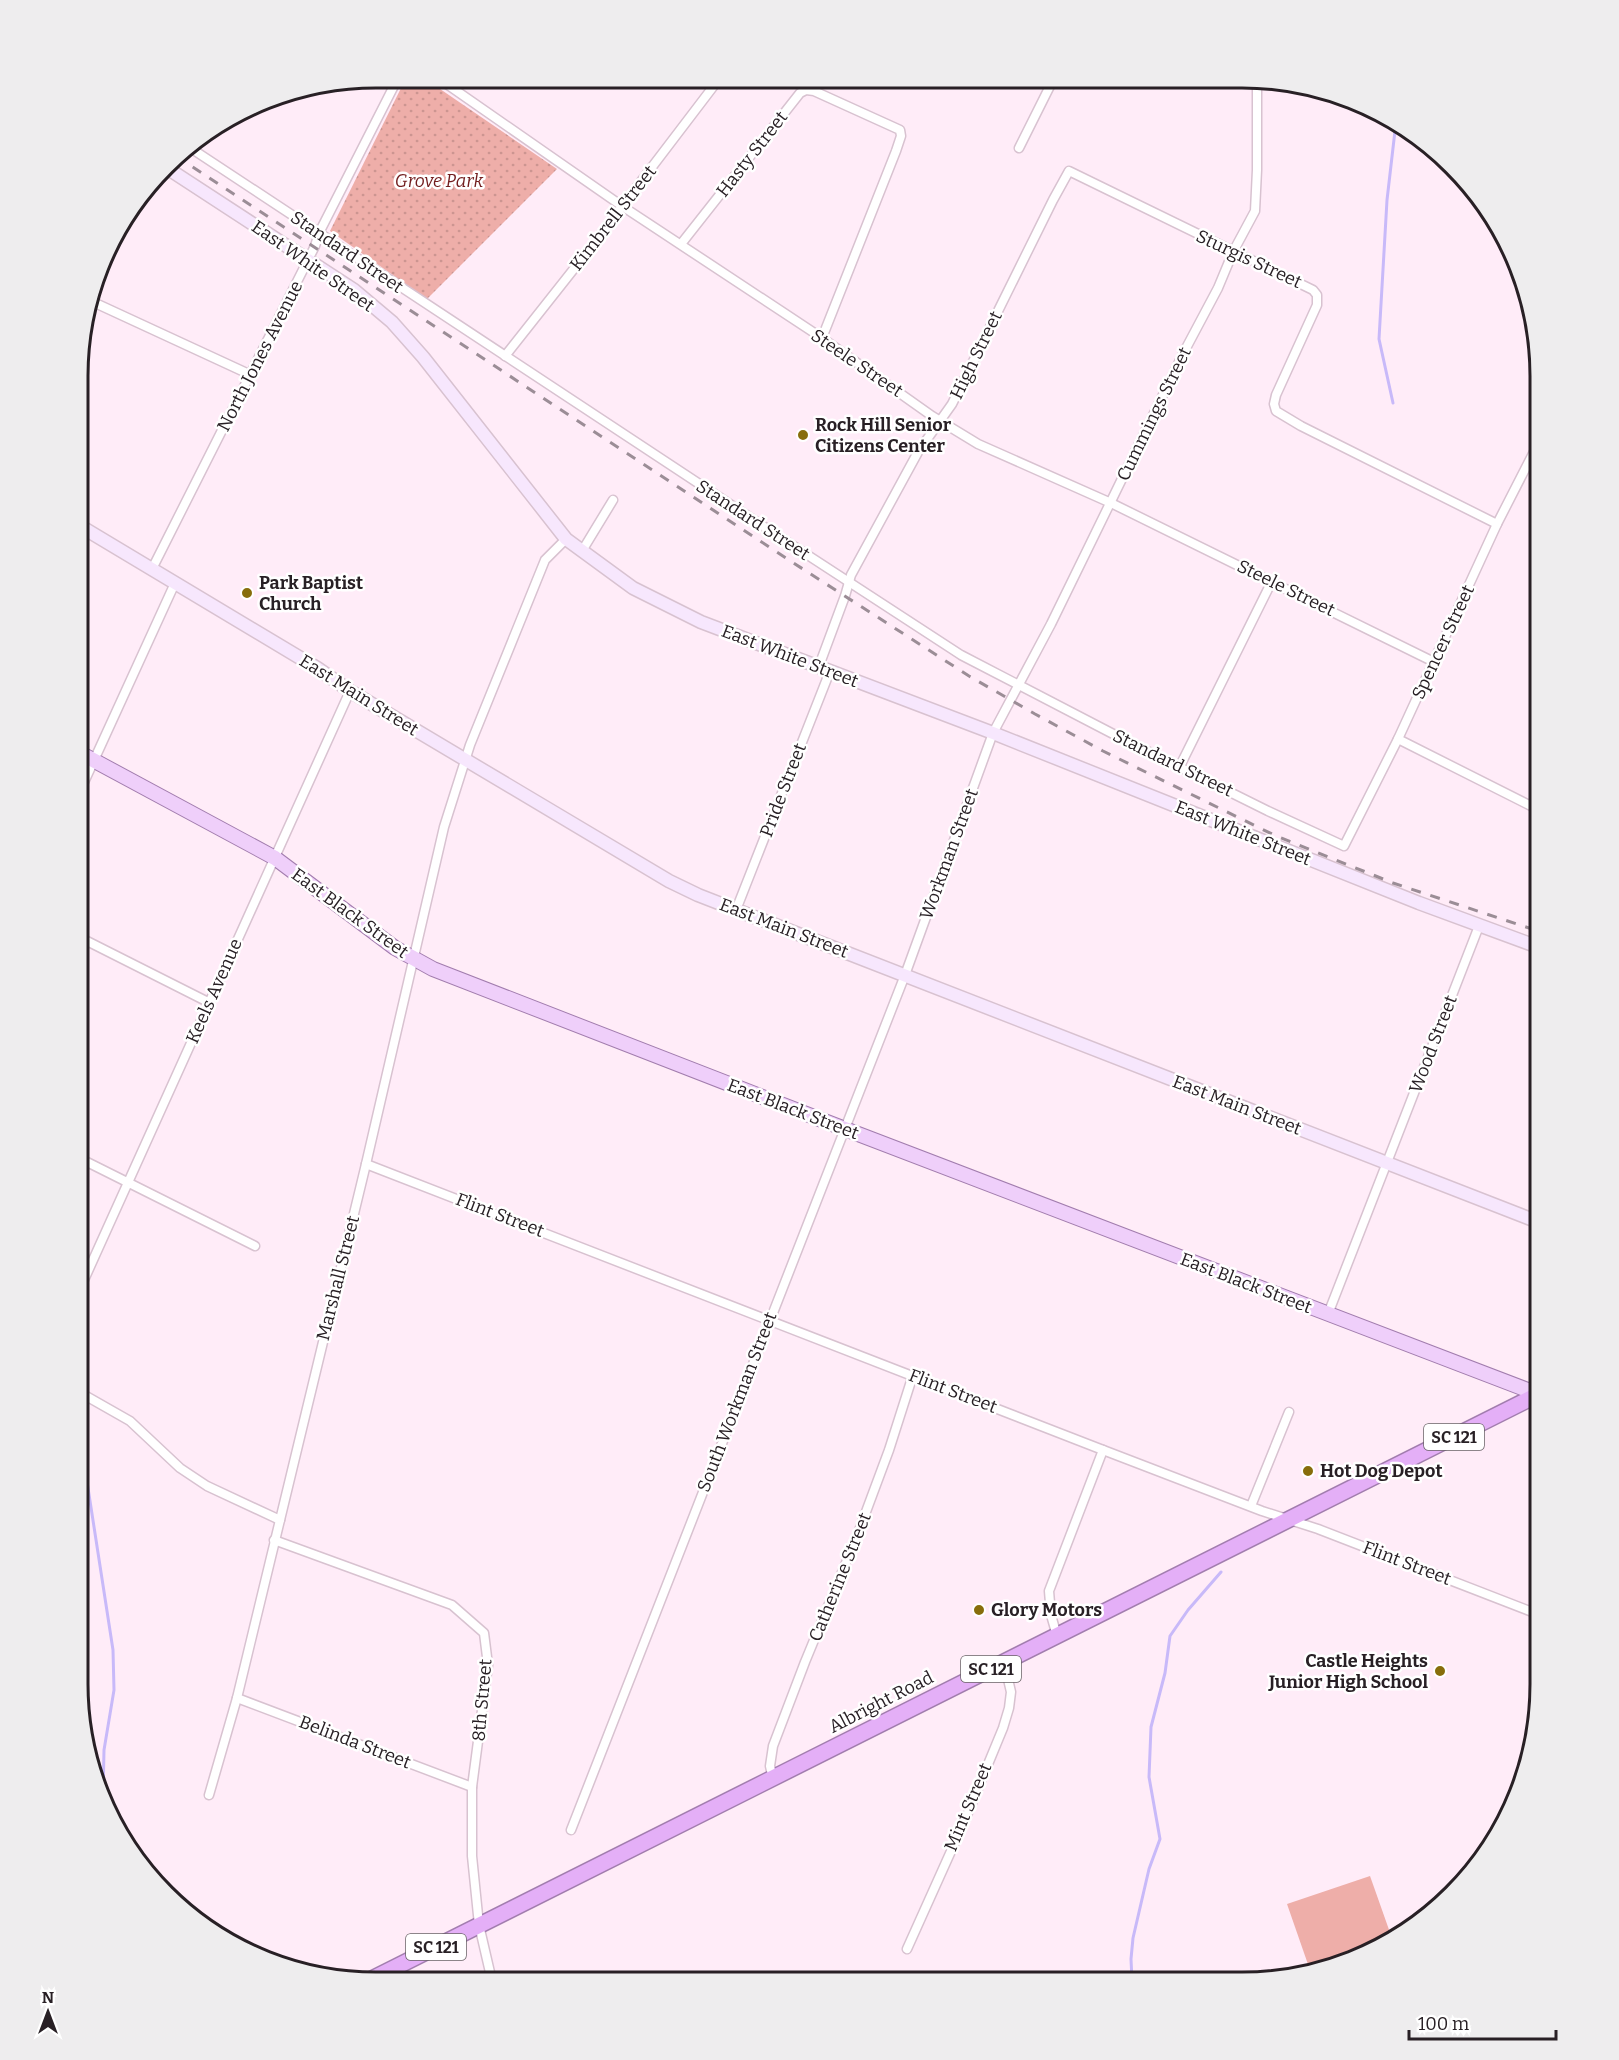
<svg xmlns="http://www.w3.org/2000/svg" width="1619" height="2060" viewBox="0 0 1619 2060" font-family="Bitter,serif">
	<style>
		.grass { fill: #eeaea9 }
		.park { fill: url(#park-dots) }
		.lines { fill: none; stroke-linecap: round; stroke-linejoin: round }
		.stream { stroke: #c8b9f9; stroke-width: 3 }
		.street-casing { stroke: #d8c2d0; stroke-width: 11 }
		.secondary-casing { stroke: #d8c2d0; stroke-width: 15 }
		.primary-casing { stroke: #a27dae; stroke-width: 16 }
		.highway-casing { stroke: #a27dae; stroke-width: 18 }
		.street { stroke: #fff; stroke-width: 8 }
		.secondary { stroke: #f7e7fd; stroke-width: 12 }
		.primary { stroke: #efcffa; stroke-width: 14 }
		.highway { stroke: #e4aff7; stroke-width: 15 }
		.rail { stroke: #9b8d96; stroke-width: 3; stroke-dasharray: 10 10; stroke-linecap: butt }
		.poi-dot { fill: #876d0b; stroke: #fff; stroke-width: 2 }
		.labels { text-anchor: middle; stroke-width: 5; stroke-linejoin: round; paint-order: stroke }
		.shield { fill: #fff; stroke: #686366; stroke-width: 1.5 }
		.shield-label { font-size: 16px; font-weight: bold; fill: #282025 }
		.street-label { font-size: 18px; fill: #282025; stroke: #fff }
		.park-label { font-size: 18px; font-style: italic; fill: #721d1e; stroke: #fff }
		.poi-label { font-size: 18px; font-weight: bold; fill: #282025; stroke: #fff; text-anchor: start }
		.rim { fill: none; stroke: #282025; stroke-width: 3 }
	</style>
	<defs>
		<pattern id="park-dots" width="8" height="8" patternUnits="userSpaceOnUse" patternTransform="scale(1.5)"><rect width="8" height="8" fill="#eeaea9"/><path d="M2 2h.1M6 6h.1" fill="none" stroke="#cc9591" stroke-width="1.8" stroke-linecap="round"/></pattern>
	</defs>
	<rect width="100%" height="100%" fill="#ffecf8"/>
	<!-- grass -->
	<polygon class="grass" points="1370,1876 1393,1941 1320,1972 1311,1973 1287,1904"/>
	<!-- park -->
	<polygon class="park" points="406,78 424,78 557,169 427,299 330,231"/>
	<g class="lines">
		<!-- stream -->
		<g class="stream">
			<polyline points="1393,403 1379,339 1387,200 1396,122"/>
			<polyline points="78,1459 86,1475 113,1650 114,1690 104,1750 103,1797"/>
			<polyline points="1132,1981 1131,1959 1133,1938 1149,1869 1160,1839 1149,1777 1151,1727 1165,1673 1170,1636 1188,1610 1221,1572"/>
		</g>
		<!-- street casing -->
		<g class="street-casing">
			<g id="street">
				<polyline points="438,78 622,206 822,338 932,416 978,444 1111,503 1434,662"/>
				<polyline points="189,147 760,524 961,655 1119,737 1268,811 1344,846 1398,739 1497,524 1541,438"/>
				<polyline points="1019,148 1053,80"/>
				<polyline points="681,244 800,93 806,90 814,91 900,130 901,136 896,151 822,338"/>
				<polyline points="93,302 251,375"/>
				<polyline points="505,356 588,251 719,79"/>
				<polyline points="582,551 613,500"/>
				<polyline points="152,569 315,246 319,233 398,78"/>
				<polyline points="819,666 845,596 851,575 918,452 952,404 1053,200 1069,171 1313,290 1317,295 1317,305 1276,395 1274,404 1276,411 1301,426 1497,524"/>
				<polyline points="1398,739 1541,811"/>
				<polyline points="1180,766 1272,581"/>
				<polyline points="80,791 175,583"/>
				<polyline points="736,910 830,671"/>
				<polyline points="79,937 208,1002"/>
				<polyline points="79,1158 255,1246"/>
				<polyline points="366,1164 1103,1450 1262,1511 1318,1529 1540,1615"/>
				<polyline points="79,1291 350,691"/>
				<polyline points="1328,1314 1479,926"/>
				<polyline points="79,1392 130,1421 180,1468 207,1486 280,1520"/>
				<polyline points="1251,1506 1289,1412"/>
				<polyline points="274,1540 452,1605 484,1633 488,1665 472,1787 472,1856 479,1925 492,1981"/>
				<polyline points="1057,1636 1051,1615 1049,1591 1103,1450"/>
				<polyline points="237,1698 472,1787"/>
				<polyline points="773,1779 770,1766 773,1746 805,1662 857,1536 889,1450 913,1375"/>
				<polyline points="209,1795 237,1698 366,1164 444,827 470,745 545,560 566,539"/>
				<polyline points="571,1830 905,975 993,733 1051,624 1184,352 1218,288 1233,252 1255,211 1257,170 1257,81"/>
				<polyline points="907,1949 965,1820 1003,1728 1009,1708 1011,1692 1004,1662"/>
			</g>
		</g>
		<!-- secondary casing -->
		<g class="secondary-casing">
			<g id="secondary">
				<polyline points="167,168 354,290 392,322 423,357 566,539 633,588 701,622 993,733 1419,903 1541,948"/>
				<polyline points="80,526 317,668 350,691 669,881 698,895 1541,1223"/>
			</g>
		</g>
		<!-- primary casing -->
		<g class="primary-casing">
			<polyline id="primary" points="80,753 275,858 395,948 433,969 845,1129 1538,1394"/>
		</g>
		<!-- highway casing -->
		<g class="highway-casing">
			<polyline id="highway" points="368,1981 1541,1393"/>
		</g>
		<!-- street -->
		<use href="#street" class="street"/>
		<!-- secondary -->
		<use href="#secondary" class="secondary"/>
		<!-- primary -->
		<use href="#primary" class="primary"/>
		<!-- highway -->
		<use href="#highway" class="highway"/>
		<!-- rail -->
		<polyline class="rail" points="176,156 792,562 969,676 1035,714 1103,751 1274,835 1393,883 1541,932"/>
	</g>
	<!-- markers -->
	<g class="poi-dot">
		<circle cx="803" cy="435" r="6"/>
		<circle cx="247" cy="593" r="6"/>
		<circle cx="1308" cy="1471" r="6"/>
		<circle cx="979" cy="1610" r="6"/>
		<circle cx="1440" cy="1671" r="6"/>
	</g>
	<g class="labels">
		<!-- shield labels -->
		<g class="shield">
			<rect x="1424" y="1424" width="60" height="26" rx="4.5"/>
			<rect x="961" y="1656" width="60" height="26" rx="4.5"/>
			<rect x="406" y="1934" width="60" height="26" rx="4.5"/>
		</g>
		<g class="shield-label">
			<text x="1454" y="1443">SC 121</text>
			<text x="991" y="1675">SC 121</text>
			<text x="436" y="1953">SC 121</text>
		</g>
		<!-- street labels -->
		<g class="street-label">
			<text transform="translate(752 154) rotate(-52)" y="6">Hasty Street</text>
			<text transform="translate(613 218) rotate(-52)" y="6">Kimbrell Street</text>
			<text transform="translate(347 252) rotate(34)" y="6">Standard Street</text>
			<text transform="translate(1249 259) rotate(25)" y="6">Sturgis Street</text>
			<text transform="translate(313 266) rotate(35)" y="6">East White Street</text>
			<text transform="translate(976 355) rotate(-64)" y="6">High Street</text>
			<text transform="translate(260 356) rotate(-63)" y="6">North Jones Avenue</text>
			<text transform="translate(857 363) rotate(34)" y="6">Steele Street</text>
			<text transform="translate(1154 414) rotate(-64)" y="6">Cummings Street</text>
			<text transform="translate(753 520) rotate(33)" y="6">Standard Street</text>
			<text transform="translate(1286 588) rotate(26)" y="6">Steele Street</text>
			<text transform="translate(1443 642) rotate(-65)" y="6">Spencer Street</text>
			<text transform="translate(790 656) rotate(21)" y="6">East White Street</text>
			<text transform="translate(359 695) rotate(32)" y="6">East Main Street</text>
			<text transform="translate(1173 763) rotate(26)" y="6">Standard Street</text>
			<text transform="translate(783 790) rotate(-69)" y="6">Pride Street</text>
			<text transform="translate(1243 833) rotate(22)" y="6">East White Street</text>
			<text transform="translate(949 854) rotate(-70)" y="6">Workman Street</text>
			<text transform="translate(350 913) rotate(36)" y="6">East Black Street</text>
			<text transform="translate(784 928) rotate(21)" y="6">East Main Street</text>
			<text transform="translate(214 991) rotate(-66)" y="6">Keels Avenue</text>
			<text transform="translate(1433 1044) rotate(-69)" y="6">Wood Street</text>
			<text transform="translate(1237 1105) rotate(21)" y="6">East Main Street</text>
			<text transform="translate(793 1109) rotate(21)" y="6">East Black Street</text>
			<text transform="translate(500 1215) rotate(21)" y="6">Flint Street</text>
			<text transform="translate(338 1278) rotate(-76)" y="6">Marshall Street</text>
			<text transform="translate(1246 1283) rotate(21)" y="6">East Black Street</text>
			<text transform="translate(953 1391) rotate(21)" y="6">Flint Street</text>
			<text transform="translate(737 1402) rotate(-69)" y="6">South Workman Street</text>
			<text transform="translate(1407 1563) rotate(21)" y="6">Flint Street</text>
			<text transform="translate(840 1577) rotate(-68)" y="6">Catherine Street</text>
			<text transform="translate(482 1700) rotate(-85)" y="6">8th Street</text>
			<text transform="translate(881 1702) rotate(-27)" y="6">Albright Road</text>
			<text transform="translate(355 1742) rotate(21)" y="6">Belinda Street</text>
			<text transform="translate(968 1807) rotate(-67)" y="6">Mint Street</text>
		</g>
		<!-- park labels -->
		<g class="park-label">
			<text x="439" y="187">Grove Park</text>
		</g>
		<!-- poi labels -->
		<g class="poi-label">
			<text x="815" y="431">Rock Hill Senior<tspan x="815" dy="21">Citizens Center</tspan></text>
			<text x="259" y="589">Park Baptist<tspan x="259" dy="21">Church</tspan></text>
			<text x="1320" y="1477">Hot Dog Depot</text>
			<text x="991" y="1616">Glory Motors</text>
			<text x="1428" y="1667" text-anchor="end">Castle Heights<tspan x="1428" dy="21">Junior High School</tspan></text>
		</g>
	</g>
	<!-- crop -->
	<path d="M0 0H1619V2060H0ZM376 88H1242A288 288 0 0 1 1530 376V1684A288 288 0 0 1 1242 1972H376A288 288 0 0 1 88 1684V376A288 288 0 0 1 376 88Z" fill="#eeedee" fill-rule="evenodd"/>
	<path class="rim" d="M376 88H1242A288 288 0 0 1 1530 376V1684A288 288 0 0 1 1242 1972H376A288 288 0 0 1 88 1684V376A288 288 0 0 1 376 88Z"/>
	<!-- north arrow -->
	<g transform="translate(48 2012)" stroke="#ffffff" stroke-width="4.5" paint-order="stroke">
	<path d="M0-4.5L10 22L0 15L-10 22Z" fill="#282025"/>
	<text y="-9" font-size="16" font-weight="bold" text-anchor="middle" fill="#282025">N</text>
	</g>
	<!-- scale -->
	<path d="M1409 2030v9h147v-9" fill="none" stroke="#282025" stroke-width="3"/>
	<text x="1418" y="2030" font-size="18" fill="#282025" stroke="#ffffff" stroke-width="4.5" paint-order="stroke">100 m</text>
</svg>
